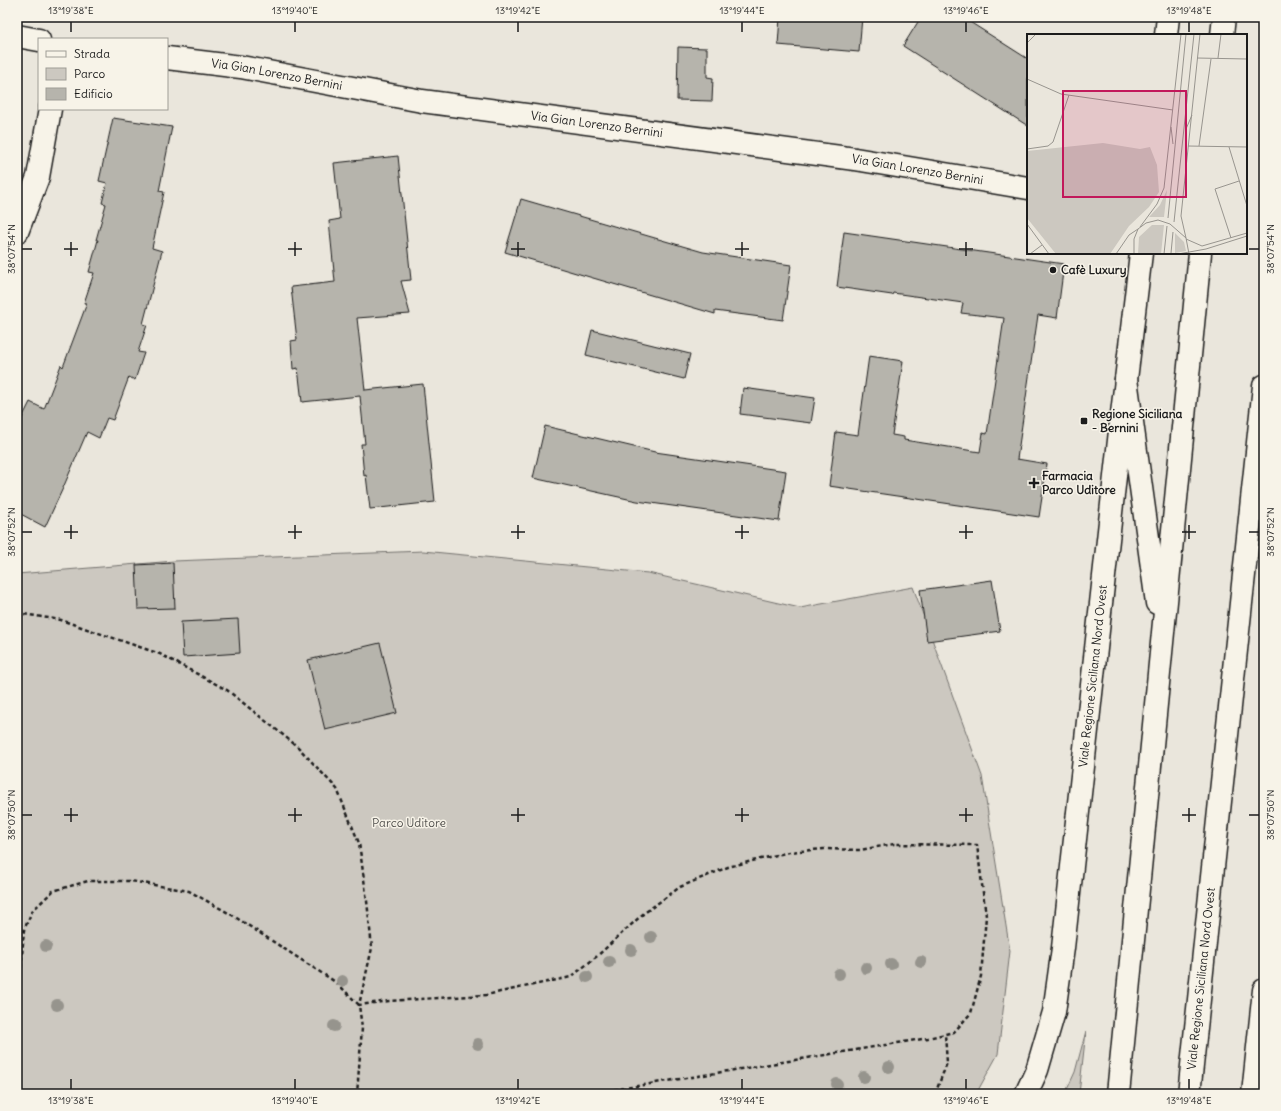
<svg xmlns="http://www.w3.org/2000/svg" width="1281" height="1111" viewBox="0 0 1281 1111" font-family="Delius,sans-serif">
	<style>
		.green { fill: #ccc8c0; stroke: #74726e }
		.building { fill: #b6b4ac; stroke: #1c1c1c }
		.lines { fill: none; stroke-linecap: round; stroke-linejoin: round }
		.street-casing { stroke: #1c1c1c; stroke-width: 25 }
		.secondary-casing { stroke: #1c1c1c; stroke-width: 25 }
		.primary-casing { stroke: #1c1c1c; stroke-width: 25 }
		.path { stroke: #1c1c1c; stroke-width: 2.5; stroke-dasharray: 4 3; stroke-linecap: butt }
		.street { stroke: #f7f3e8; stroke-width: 22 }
		.secondary { stroke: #f7f3e8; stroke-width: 22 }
		.primary { stroke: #f7f3e8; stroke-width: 22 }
		.tree { fill: #96948d }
		.ticks { fill: none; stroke: #1c1c1c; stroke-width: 1.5 }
		.poi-dot { fill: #1c1c1c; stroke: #f7f3e8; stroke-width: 1.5 }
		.labels { text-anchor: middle; stroke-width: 3; stroke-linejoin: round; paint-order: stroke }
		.street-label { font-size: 12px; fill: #1c1c1c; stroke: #f7f3e8 }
		.poi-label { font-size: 12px; font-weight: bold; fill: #1c1c1c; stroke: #f7f3e8; text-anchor: start }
		.park-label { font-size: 12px; fill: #51504d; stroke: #f7f3e8 }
		.inset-road { fill: none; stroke: #98958f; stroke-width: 1 }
		.view { fill: #c2185b; fill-opacity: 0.15; stroke: #c2185b; stroke-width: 2 }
		.inset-edge { fill: none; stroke: #1c1c1c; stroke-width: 2 }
		.neatline { fill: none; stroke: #1c1c1c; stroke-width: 1.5 }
		.ticks-label { font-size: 10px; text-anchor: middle; fill: #1c1c1c }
	</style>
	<rect width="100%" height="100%" fill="#eae6dc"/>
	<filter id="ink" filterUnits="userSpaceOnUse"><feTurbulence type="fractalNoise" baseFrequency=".025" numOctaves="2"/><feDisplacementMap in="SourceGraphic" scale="8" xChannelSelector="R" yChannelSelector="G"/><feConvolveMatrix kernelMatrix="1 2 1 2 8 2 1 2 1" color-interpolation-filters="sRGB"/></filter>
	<g filter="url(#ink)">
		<!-- green -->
		<g class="green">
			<polygon points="423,551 648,573 800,608 913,587 982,776 1010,951 998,1054 976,1094 17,1094 17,574 174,561"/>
			<polygon points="1086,1031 1079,1094 1065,1094 1075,1072"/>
		</g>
		<!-- building -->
		<g class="building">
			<polygon points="780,17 862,17 859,52 778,45"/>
			<polygon points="921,17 962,17 1028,59 1028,126 903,46"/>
			<polygon points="678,47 707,48 707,77 713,78 712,101 677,100"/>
			<polygon points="113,118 172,127 159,191 164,192 152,248 162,251 143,324 147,325 138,352 144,353 135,380 129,377 113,420 107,418 99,438 87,432 63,488 45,527 17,512 17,420 21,420 30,402 44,409 61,365 63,367 87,303 84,303 94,273 89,272 98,240 96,240 106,204 102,203 107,183 99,181"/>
			<polygon points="398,156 411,280 401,281 410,314 357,318 365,390 423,384 435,502 370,509 366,475 364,476 361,444 365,444 360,396 302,402 298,368 293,369 291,341 297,340 291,287 335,282 329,221 340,219 334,163"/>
			<polygon points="521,199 703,252 791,265 783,320 715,311 715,314 505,252"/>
			<polygon points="844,232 1064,264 1057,318 1038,315 1017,459 1047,464 1039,517 829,486 836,432 858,435 869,356 903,361 892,435 904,437 904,440 980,452 983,433 987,434 1004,318 961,313 963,303 893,293 892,295 837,287"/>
			<polygon points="592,330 690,354 684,379 586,355"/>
			<polygon points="743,388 815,398 811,423 740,414"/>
			<polygon points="545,426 655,452 786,471 779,521 637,501 533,478"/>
			<polygon points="173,563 175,608 138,609 136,565"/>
			<polygon points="992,580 1000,631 927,641 920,590"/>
			<polygon points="238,619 240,653 183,657 181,622"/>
			<polygon points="380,643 397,713 325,730 308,660"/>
		</g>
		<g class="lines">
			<!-- street casing -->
			<g class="street-casing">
				<g id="street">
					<polyline points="17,36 39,40"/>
					<path id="s1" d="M167,58L241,67L422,101L855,159L1028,188"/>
					<polyline points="17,232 38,177 50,109"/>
				</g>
			</g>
			<!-- secondary casing -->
			<g class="secondary-casing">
				<g id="secondary">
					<polyline points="1166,35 1168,17"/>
					<path id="s2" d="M1026,1094L1037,1070L1054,1012L1063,948L1121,422L1141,253"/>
					<polyline points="1253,1094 1264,990"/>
				</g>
			</g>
			<!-- primary casing -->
			<g class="primary-casing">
				<g id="primary">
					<polyline points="1222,35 1224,17"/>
					<polyline points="1126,379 1157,603"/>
					<polyline points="1118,1094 1200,253"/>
					<path id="s3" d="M1189,1094L1264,386"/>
				</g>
			</g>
			<!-- path -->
			<g class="path">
				<polyline points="17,613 61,620 160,654 227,690 298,747 337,789 359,843 367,901 372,948 359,1005 389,1001 486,995 571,977 596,957 643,914 680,887 728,867 789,852 824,849 860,850 894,844 977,845 986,916 981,976 971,1013 954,1032 928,1038 589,1094"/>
				<polyline points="17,973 21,969 24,930 32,911 53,891 88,881 131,881 189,891 232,915 337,983 359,1005 362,1028 357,1094"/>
				<polyline points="935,1094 947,1063 945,1034"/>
			</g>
			<!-- street -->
			<use href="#street" class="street"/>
			<!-- secondary -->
			<use href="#secondary" class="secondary"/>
			<!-- primary -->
			<use href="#primary" class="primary"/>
		</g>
		<!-- trees -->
		<g class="tree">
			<circle cx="651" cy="937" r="6"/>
			<circle cx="46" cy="946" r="6"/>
			<circle cx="631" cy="950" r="6"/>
			<circle cx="609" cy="962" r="6"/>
			<circle cx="921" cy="962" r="6"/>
			<circle cx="891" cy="964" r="6"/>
			<circle cx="866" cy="968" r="6"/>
			<circle cx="839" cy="974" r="6"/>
			<circle cx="587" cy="977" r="6"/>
			<circle cx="342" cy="981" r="6"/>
			<circle cx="57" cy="1005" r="6"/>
			<circle cx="334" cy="1026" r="6"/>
			<circle cx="478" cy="1044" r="6"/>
			<circle cx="889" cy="1067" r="6"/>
			<circle cx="864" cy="1077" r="6"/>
			<circle cx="837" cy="1084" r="6"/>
		</g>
	</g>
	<!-- ticks -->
	<path class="ticks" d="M71,22V32M295,22V32M518,22V32M742,22V32M966,22V32M1189,22V32M71,242V256M295,242V256M518,242V256M742,242V256M966,242V256M22,249H32M64,249H78M288,249H302M511,249H525M735,249H749M959,249H973M1249,249H1259M71,525V539M295,525V539M518,525V539M742,525V539M966,525V539M1189,525V539M22,532H32M64,532H78M288,532H302M511,532H525M735,532H749M959,532H973M1182,532H1196M1249,532H1259M71,808V822M295,808V822M518,808V822M742,808V822M966,808V822M1189,808V822M22,815H32M64,815H78M288,815H302M511,815H525M735,815H749M959,815H973M1182,815H1196M1249,815H1259M71,1079V1089M295,1079V1089M518,1079V1089M742,1079V1089M966,1079V1089M1189,1079V1089"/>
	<!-- markers -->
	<g class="poi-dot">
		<circle cx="1053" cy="270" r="4"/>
		<rect x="1080" y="417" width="8" height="8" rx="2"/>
		<path d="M1032 477h4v4h4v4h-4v4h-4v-4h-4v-4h4z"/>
	</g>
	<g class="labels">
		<!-- street labels -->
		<g class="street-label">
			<text dy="4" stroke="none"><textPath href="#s1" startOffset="111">Via Gian Lorenzo Bernini</textPath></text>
			<text dy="4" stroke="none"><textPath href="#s1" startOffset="435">Via Gian Lorenzo Bernini</textPath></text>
			<text dy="4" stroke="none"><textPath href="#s1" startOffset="759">Via Gian Lorenzo Bernini</textPath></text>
			<text dy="4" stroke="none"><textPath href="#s2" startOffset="425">Viale Regione Siciliana Nord Ovest</textPath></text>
			<text dy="4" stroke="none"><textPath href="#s3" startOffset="116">Viale Regione Siciliana Nord Ovest</textPath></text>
		</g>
		<!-- poi labels -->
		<g class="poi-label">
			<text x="1061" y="274">Cafè Luxury</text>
			<text x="1092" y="418">Regione Siciliana<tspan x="1092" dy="14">- Bernini</tspan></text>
			<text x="1042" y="480">Farmacia<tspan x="1042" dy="14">Parco Uditore</tspan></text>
		</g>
		<!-- park labels -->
		<g class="park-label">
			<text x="409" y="827">Parco Uditore</text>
		</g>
	</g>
	<!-- overview -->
	<g transform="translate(1027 34)">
		<rect width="220" height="220" fill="#eae6dc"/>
		<path d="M76,109L113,115L123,113L130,131L132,158L122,173L102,192L83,220H29L0,184V117ZM140,156L137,183H122L133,171ZM125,191H137L134,220H111L112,203ZM148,199L157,208L159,217L148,219Z" fill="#ccc8c0"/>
		<path class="inset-road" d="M0,9L9,0M170,24L220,25M191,24L194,0M0,45L34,60L146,76M144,93L146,110M159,95L165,81M161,112L220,113M172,112L184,25M202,113L220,172M0,115L21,112L26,108L42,61M141,184L159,0M147,188L167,0M0,190L22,220M113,193L130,170L137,154L154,0M159,204L154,182L173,0M204,204L188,155L212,147M159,205L175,212L220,199M144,219L146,198M3,220L15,211M89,220L102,201L111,195M107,220V205L111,195L119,189L131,186L143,190L159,204L162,220M137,220L140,192M151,220L179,215L220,202"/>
		<path class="view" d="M36,57H159V163H36Z"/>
		<rect width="220" height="220" class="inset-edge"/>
	</g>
	<!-- margin -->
	<rect width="1281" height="1111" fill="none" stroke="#f7f3e8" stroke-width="44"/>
	<!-- legend -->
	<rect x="38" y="38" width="130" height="72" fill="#f7f3e8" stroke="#9f9d96"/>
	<rect x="46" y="51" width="20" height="6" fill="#f7f3e8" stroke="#9f9d96"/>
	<text x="74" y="58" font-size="12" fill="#1c1c1c">Strada</text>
	<rect x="46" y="68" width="20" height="12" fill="#ccc8c0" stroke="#9f9d96"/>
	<text x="74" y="78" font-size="12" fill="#1c1c1c">Parco</text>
	<rect x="46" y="88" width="20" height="12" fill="#b6b4ac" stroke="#9f9d96"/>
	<text x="74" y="98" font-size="12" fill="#1c1c1c">Edificio</text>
	<rect x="22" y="22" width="1237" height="1067" class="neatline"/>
	<g class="ticks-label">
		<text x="71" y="14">13°19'38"E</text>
		<text x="295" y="14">13°19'40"E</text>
		<text x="518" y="14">13°19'42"E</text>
		<text x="742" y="14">13°19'44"E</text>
		<text x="966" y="14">13°19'46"E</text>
		<text x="1189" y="14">13°19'48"E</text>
		<text transform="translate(11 249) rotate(-90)" y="4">38°07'54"N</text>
		<text transform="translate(1270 249) rotate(-90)" y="4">38°07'54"N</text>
		<text transform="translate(11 532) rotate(-90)" y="4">38°07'52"N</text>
		<text transform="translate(1270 532) rotate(-90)" y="4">38°07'52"N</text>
		<text transform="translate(11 815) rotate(-90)" y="4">38°07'50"N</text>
		<text transform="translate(1270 815) rotate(-90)" y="4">38°07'50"N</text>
		<text x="71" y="1104">13°19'38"E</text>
		<text x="295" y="1104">13°19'40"E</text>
		<text x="518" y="1104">13°19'42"E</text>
		<text x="742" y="1104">13°19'44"E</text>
		<text x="966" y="1104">13°19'46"E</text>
		<text x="1189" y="1104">13°19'48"E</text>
	</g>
</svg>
